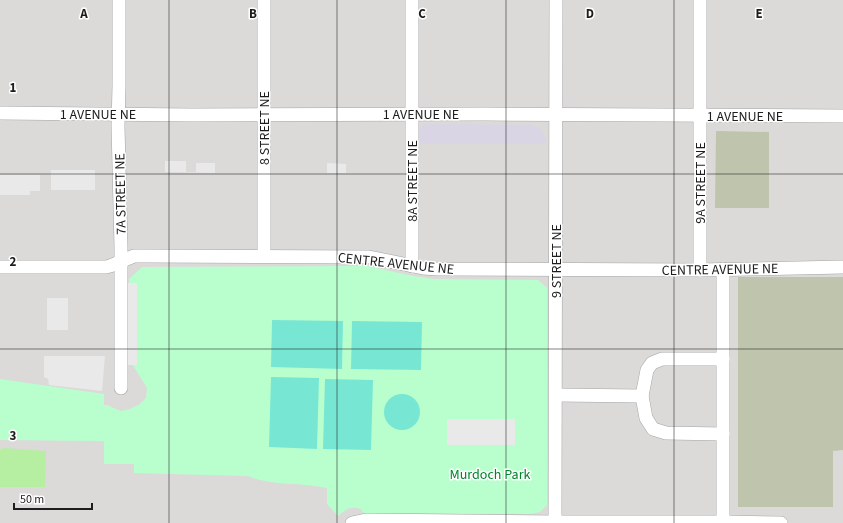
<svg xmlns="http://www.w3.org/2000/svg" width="843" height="523" viewBox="0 0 843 523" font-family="'Source Sans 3',sans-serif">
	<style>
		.residential { fill: #dbdad9 }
		.construction { fill: #bfc4ac }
		.grass { fill: #b6efa1 }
		.park { fill: #b9ffce }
		.pitch { fill: #77e7d4 }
		.parking { fill: #e9e9e9 }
		.plaza { fill: #d9d5e5 }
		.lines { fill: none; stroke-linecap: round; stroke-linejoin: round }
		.minor-casing { stroke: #a4a4a4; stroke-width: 14 }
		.minor { stroke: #fff; stroke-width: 13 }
		.grid { fill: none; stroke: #1d1d1d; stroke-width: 1; stroke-opacity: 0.55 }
		.labels { text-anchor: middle; stroke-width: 3; stroke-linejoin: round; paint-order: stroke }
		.street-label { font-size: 14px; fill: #1d1d1d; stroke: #fff }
		.park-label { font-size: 14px; fill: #018429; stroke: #fff }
		.grid-label { font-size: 13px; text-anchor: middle; font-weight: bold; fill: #1d1d1d; stroke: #fff; stroke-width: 3; stroke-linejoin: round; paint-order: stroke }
	</style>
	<rect width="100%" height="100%" fill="#efeee1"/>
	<!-- residential -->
	<rect class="residential" x="0" y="0" width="843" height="523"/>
	<!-- construction -->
	<g class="construction">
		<polygon points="716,131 769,132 769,208 715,208"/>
		<polygon points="738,277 843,277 843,450 833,451 833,507 738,507"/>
	</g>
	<!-- grass -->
	<polygon class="grass" points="3,448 46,451 45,487 0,487 0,450"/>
	<!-- park -->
	<path class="park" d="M367,266L413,276L434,279L538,280L547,288V505L540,512L531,514L363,513L361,509C350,506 346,509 338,516L327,504V488C320,487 312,485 305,485C285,483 266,484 248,476L134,473V464H104V441L0,440V379L104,394V405H108L111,407L121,411L130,409L140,404L146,398L147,388L131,362L129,279L142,267Z"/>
	<!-- pitch -->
	<g class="pitch">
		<polygon points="272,320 343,321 342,369 271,367"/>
		<polygon points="352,321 422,322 421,370 351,369"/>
		<polygon points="271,377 319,378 317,449 269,447"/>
		<polygon points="325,379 373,380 371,450 323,449"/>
		<circle cx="402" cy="412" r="18"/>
	</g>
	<!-- parking -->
	<g class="parking">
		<polygon points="165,161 186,161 186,172 196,172 196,163 215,163 215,173 165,172"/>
		<polygon points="327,163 346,164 346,173 327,173"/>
		<rect x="51" y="170" width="44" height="20"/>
		<polygon points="0,175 40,175 40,191 30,191 30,195 0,195"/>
		<rect x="121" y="283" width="16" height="82"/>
		<rect x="47" y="298" width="21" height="32"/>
		<polygon points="44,356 105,356 102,391 49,385 48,379 44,377"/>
		<rect x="447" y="419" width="68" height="26"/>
	</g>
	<!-- plaza -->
	<polygon class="plaza" points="430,124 532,125 541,129 545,136 546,140 544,143 540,144 422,144 419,143 417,138 417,133 420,128 424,125"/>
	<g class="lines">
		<!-- minor casing -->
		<g class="minor-casing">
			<g id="minor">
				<polyline points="119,0 119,86 118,126 121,247 121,388"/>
				<polyline points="412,0 412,266"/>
				<polyline points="0,113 192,115 484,114 843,116"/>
				<polyline points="264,256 264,0"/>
				<polyline points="0,267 106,267 110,266 134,256 148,256 369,257 423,268 438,269 700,270 843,267"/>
				<polyline points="700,270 700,0"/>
				<polyline points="556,395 642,396"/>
				<polyline points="723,434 666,433 653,429 646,418 642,396 647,370 652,363 662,359 723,359"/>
				<polyline points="723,522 723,269"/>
				<polyline points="352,523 366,520 555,522 723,522 781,523"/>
				<polyline points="555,523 556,0"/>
			</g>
		</g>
		<!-- minor -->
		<use href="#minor" class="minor"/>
	</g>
	<!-- grid -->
	<path class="grid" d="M169,0V523M337,0V523M506,0V523M674,0V523M0,174H843M0,349H843"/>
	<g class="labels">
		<!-- street labels -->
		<g class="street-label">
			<text x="98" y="119">1 AVENUE NE</text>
			<text x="421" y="119">1 AVENUE NE</text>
			<text x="745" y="121">1 AVENUE NE</text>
			<text transform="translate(264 128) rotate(-90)" y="5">8 STREET NE</text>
			<text transform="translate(412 181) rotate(-90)" y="5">8A STREET NE</text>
			<text transform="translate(700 183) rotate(-90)" y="5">9A STREET NE</text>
			<text transform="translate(120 194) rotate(-91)" y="5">7A STREET NE</text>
			<text transform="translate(556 261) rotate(-90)" y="5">9 STREET NE</text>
			<text transform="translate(396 263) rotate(6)" y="5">CENTRE AVENUE NE</text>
			<text transform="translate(720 269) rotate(-1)" y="5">CENTRE AVENUE NE</text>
		</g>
		<!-- park labels -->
		<g class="park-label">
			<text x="490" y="479">Murdoch Park</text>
		</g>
	</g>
	<g class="grid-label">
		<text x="84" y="18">A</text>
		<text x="253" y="18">B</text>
		<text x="422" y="18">C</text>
		<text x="590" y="18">D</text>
		<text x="759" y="18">E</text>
		<text x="13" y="92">1</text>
		<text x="13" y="266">2</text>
		<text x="13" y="440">3</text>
	</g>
	<!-- scale -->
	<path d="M14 503v6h78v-6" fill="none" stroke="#1d1d1d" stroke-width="2"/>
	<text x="20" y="503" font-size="12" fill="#1d1d1d" stroke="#ffffff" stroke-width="3" paint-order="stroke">50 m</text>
</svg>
